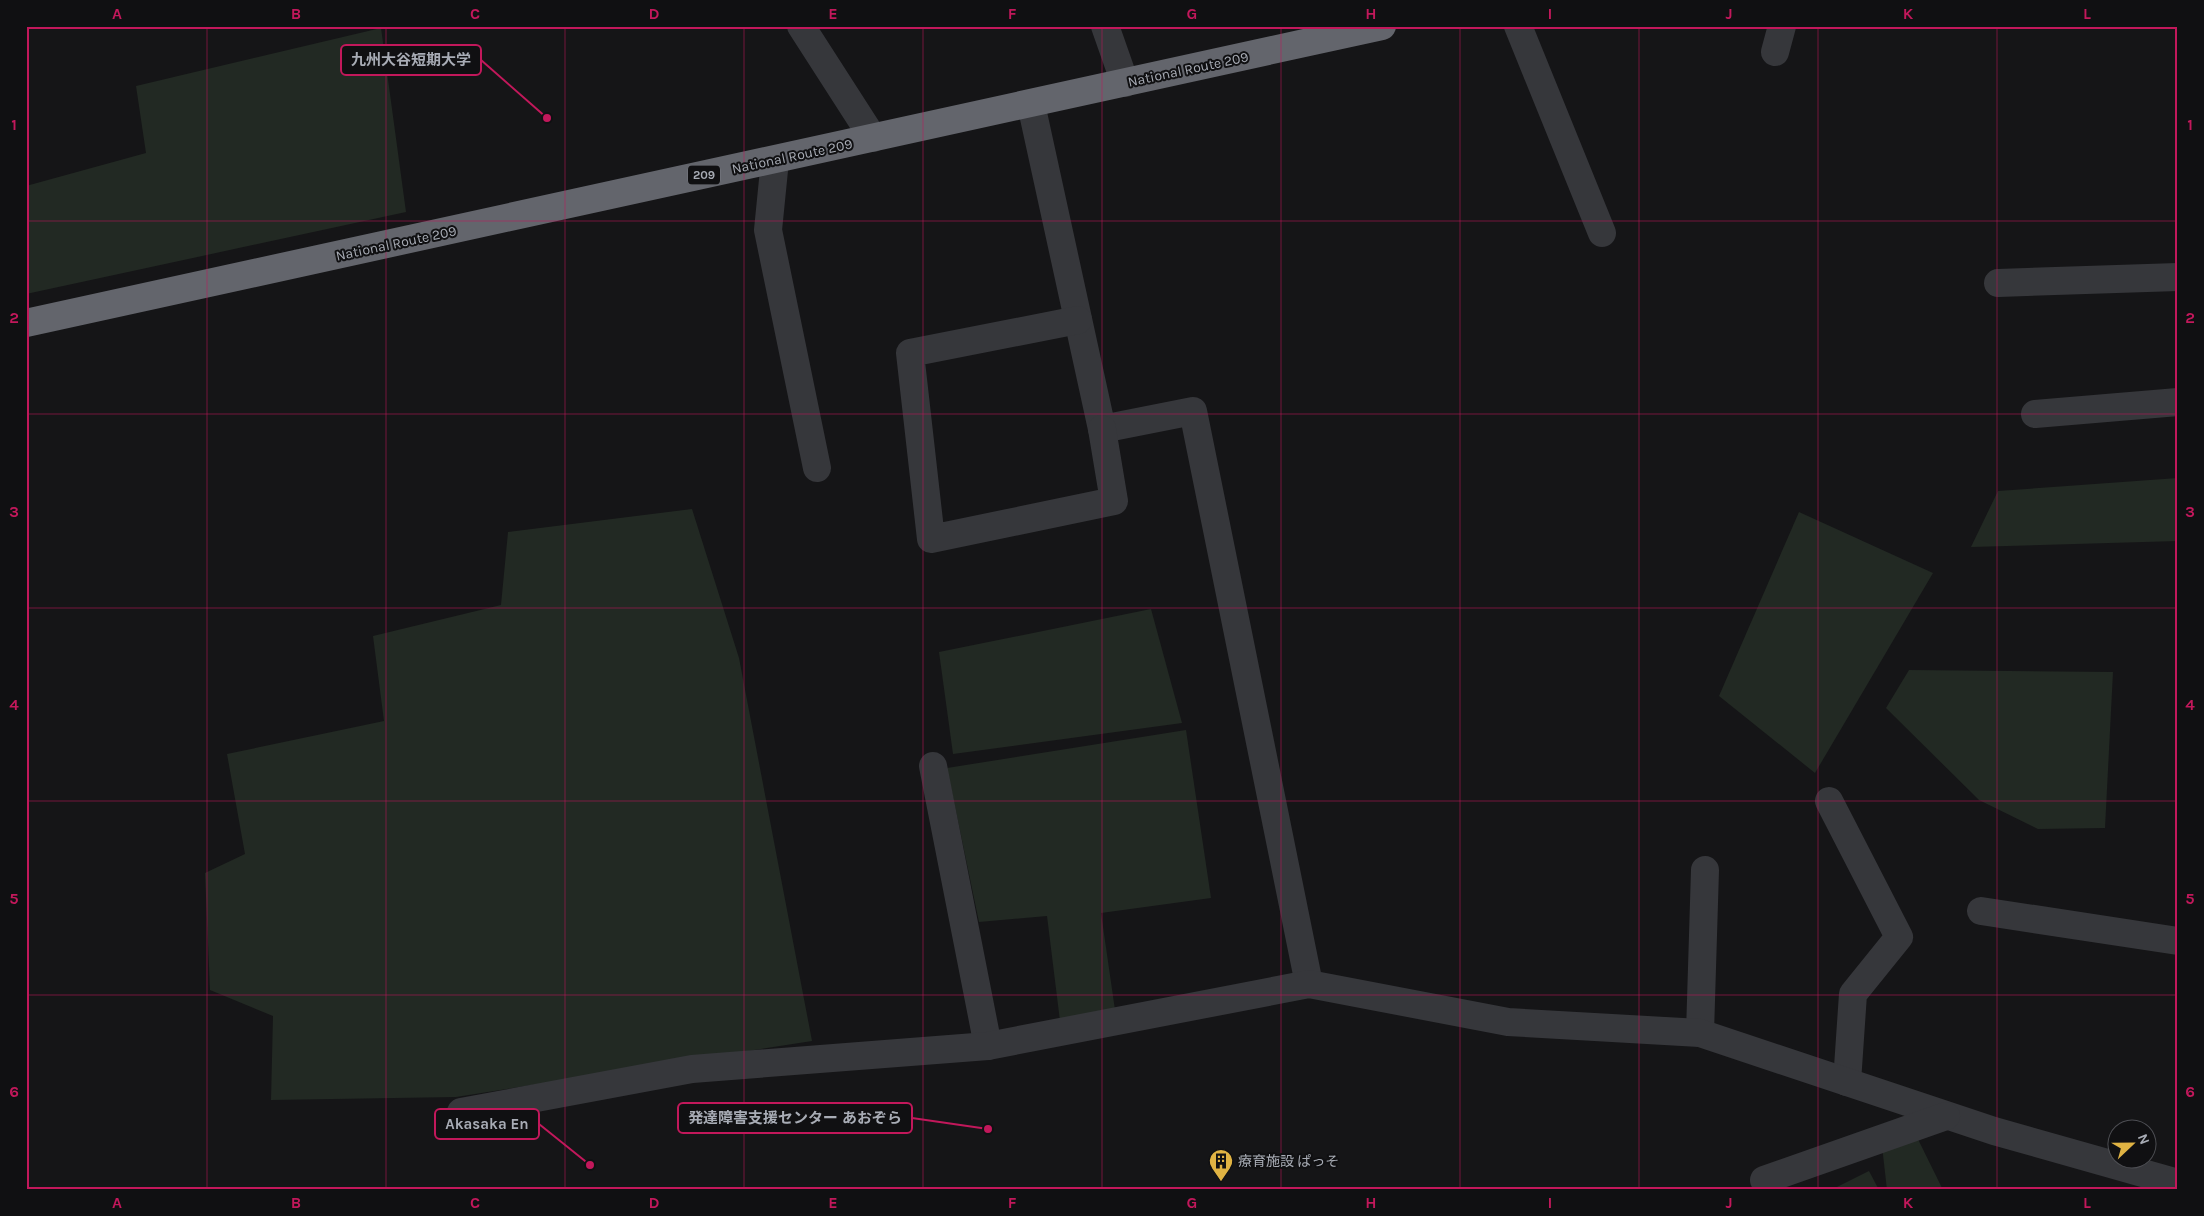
<svg xmlns="http://www.w3.org/2000/svg" width="2204" height="1216" viewBox="0 0 2204 1216" font-family="Karla,'Noto Sans JP',sans-serif">
	<style>
		.green { fill: #222923 }
		.lines { fill: none; stroke-linecap: round; stroke-linejoin: round }
		.street { stroke: #36373b; stroke-width: 28 }
		.highway { stroke: #63656c; stroke-width: 28 }
		.grid { fill: none; stroke: #c2185b; stroke-width: 1; stroke-opacity: 0.55 }
		.labels { text-anchor: middle; stroke-width: 4; stroke-linejoin: round; paint-order: stroke }
		.shield { fill: #101012; stroke: #7a7d84; stroke-width: 1 }
		.shield-label { font-size: 12px; font-weight: bold; fill: #a8acb5 }
		.street-label { font-size: 14px; fill: #a8acb5; stroke: #101012 }
		.poi-label { font-size: 14px; fill: #a8acb5; stroke: #101012; text-anchor: start }
		.leader { fill: none; stroke: #c2185b; stroke-width: 2 }
		.callout-dot { fill: #c2185b; stroke: #101012; stroke-width: 2 }
		.callout { fill: #101012; stroke: #c2185b; stroke-width: 2 }
		.callout-label { font-size: 15px; text-anchor: middle; font-weight: bold; fill: #a8acb5 }
		.neatline { fill: none; stroke: #c2185b; stroke-width: 2 }
		.grid-label { font-size: 16px; text-anchor: middle; font-weight: bold; fill: #c2185b }
	</style>
	<rect width="100%" height="100%" fill="#151517"/>
	<!-- green -->
	<g class="green">
		<polygon points="381,28 406,212 26,294 26,186 146,153 136,86"/>
		<polygon points="2178,478 2178,541 1971,547 1998,491"/>
		<polygon points="692,509 739,658 812,1041 456,1097 271,1100 273,1016 210,990 205,873 245,854 227,754 384,721 373,636 501,605 508,532"/>
		<polygon points="1799,512 1933,573 1815,773 1719,696"/>
		<polygon points="1151,609 1182,723 953,754 939,652"/>
		<polygon points="1909,670 2113,672 2105,828 2038,829 1979,800 1886,708"/>
		<polygon points="1186,730 1211,898 1101,913 1115,1010 1060,1021 1047,916 979,922 947,768"/>
		<polygon points="1909,1121 1943,1190 1887,1190 1881,1137"/>
		<polygon points="1869,1171 1879,1190 1831,1190"/>
	</g>
	<g class="lines">
		<!-- street -->
		<g class="street">
			<polyline points="801,26 873,138"/>
			<polyline points="1105,26 1125,83"/>
			<polyline points="1518,26 1602,233"/>
			<polyline points="1775,52 1782,26"/>
			<polyline points="1031,104 1102,429 1193,411 1309,984"/>
			<polyline points="775,160 768,230 817,468"/>
			<polyline points="1998,283 2178,277"/>
			<polyline points="1078,320 910,353 931,539 1114,501 1102,429"/>
			<polyline points="2035,414 2178,402"/>
			<polyline points="933,766 988,1046"/>
			<polyline points="1829,801 1899,937 1853,994 1847,1082"/>
			<polyline points="1981,911 2178,941"/>
			<polyline points="1700,1033 1705,870"/>
			<polyline points="461,1112 692,1069 988,1046 1309,984 1508,1022 1700,1033 1994,1131 2178,1183"/>
			<polyline points="1764,1180 1946,1116"/>
		</g>
		<!-- highway -->
		<polyline class="highway" points="26,323 1382,26"/>
	</g>
	<!-- grid -->
	<path class="grid" d="M207,26V1190M386,26V1190M565,26V1190M744,26V1190M923,26V1190M1102,26V1190M1281,26V1190M1460,26V1190M1639,26V1190M1818,26V1190M1997,26V1190M26,221H2178M26,414H2178M26,608H2178M26,801H2178M26,995H2178"/>
	<!-- icons -->
	<defs>
		<g id="building-pin" transform="scale(1.25)"><path d="M0 17L-7.5 6A9.5 9.5 0 1 1 7.5 6Z" fill="#e0b343" stroke="#101012"/><path d="M-4-6H4V6H1V3H-1V6H-4ZM-2.5-4.3h1.7v1.8h-1.7ZM.8-4.3h1.7v1.8H.8ZM-2.5-1h1.7V.8h-1.7ZM.8-1h1.7V.8H.8Z" fill="#111"/></g>
	</defs>
	<g fill-rule="evenodd">
		<use href="#building-pin" x="1221" y="1161"/>
	</g>
	<g class="labels">
		<!-- shield labels -->
		<rect class="shield" x="688" y="165.5" width="32" height="19" rx="4"/>
		<g class="shield-label">
			<text x="704" y="179">209</text>
		</g>
		<!-- street labels -->
		<g class="street-label">
			<text transform="translate(1188 69) rotate(-12)" y="5">National Route 209</text>
			<text transform="translate(792 156) rotate(-12)" y="5">National Route 209</text>
			<text transform="translate(396 243) rotate(-12)" y="5">National Route 209</text>
		</g>
		<!-- poi labels -->
		<g class="poi-label">
			<text x="1238" y="1166">療育施設 ぱっそ</text>
		</g>
	</g>
	<!-- callouts -->
	<path class="leader" d="M547 118L481 60M988 1129L912 1118M590 1165L539 1124"/>
	<g class="callout-dot">
		<circle cx="547" cy="118" r="5"/>
		<circle cx="988" cy="1129" r="5"/>
		<circle cx="590" cy="1165" r="5"/>
	</g>
	<g class="callout">
		<rect x="341" y="45" width="140" height="30" rx="5"/>
		<rect x="678" y="1103" width="234" height="30" rx="5"/>
		<rect x="435" y="1109" width="104" height="30" rx="5"/>
	</g>
	<g class="callout-label">
		<text x="411" y="65">九州大谷短期大学</text>
		<text x="795" y="1123">発達障害支援センター あおぞら</text>
		<text x="487" y="1129">Akasaka En</text>
	</g>
	<!-- border -->
	<rect width="2204" height="1216" fill="none" stroke="#101012" stroke-width="55"/>
	<!-- north arrow -->
	<g transform="translate(2132 1144) rotate(68)"><circle r="24" fill="#101012" stroke="#4d4e53"/>
	<path d="M0-4L9 19L0 12L-9 19Z" fill="#e0b343"/>
	<text y="-8" font-size="14" font-weight="bold" text-anchor="middle" fill="#a8acb5">N</text>
	</g>
	<rect x="28" y="28" width="2148" height="1160" class="neatline"/>
	<g class="grid-label">
		<text x="117" y="19">A</text>
		<text x="296" y="19">B</text>
		<text x="475" y="19">C</text>
		<text x="654" y="19">D</text>
		<text x="833" y="19">E</text>
		<text x="1012" y="19">F</text>
		<text x="1192" y="19">G</text>
		<text x="1371" y="19">H</text>
		<text x="1550" y="19">I</text>
		<text x="1729" y="19">J</text>
		<text x="1908" y="19">K</text>
		<text x="2087" y="19">L</text>
		<text x="14" y="130">1</text>
		<text x="2190" y="130">1</text>
		<text x="14" y="323">2</text>
		<text x="2190" y="323">2</text>
		<text x="14" y="517">3</text>
		<text x="2190" y="517">3</text>
		<text x="14" y="710">4</text>
		<text x="2190" y="710">4</text>
		<text x="14" y="904">5</text>
		<text x="2190" y="904">5</text>
		<text x="14" y="1097">6</text>
		<text x="2190" y="1097">6</text>
		<text x="117" y="1208">A</text>
		<text x="296" y="1208">B</text>
		<text x="475" y="1208">C</text>
		<text x="654" y="1208">D</text>
		<text x="833" y="1208">E</text>
		<text x="1012" y="1208">F</text>
		<text x="1192" y="1208">G</text>
		<text x="1371" y="1208">H</text>
		<text x="1550" y="1208">I</text>
		<text x="1729" y="1208">J</text>
		<text x="1908" y="1208">K</text>
		<text x="2087" y="1208">L</text>
	</g>
</svg>
